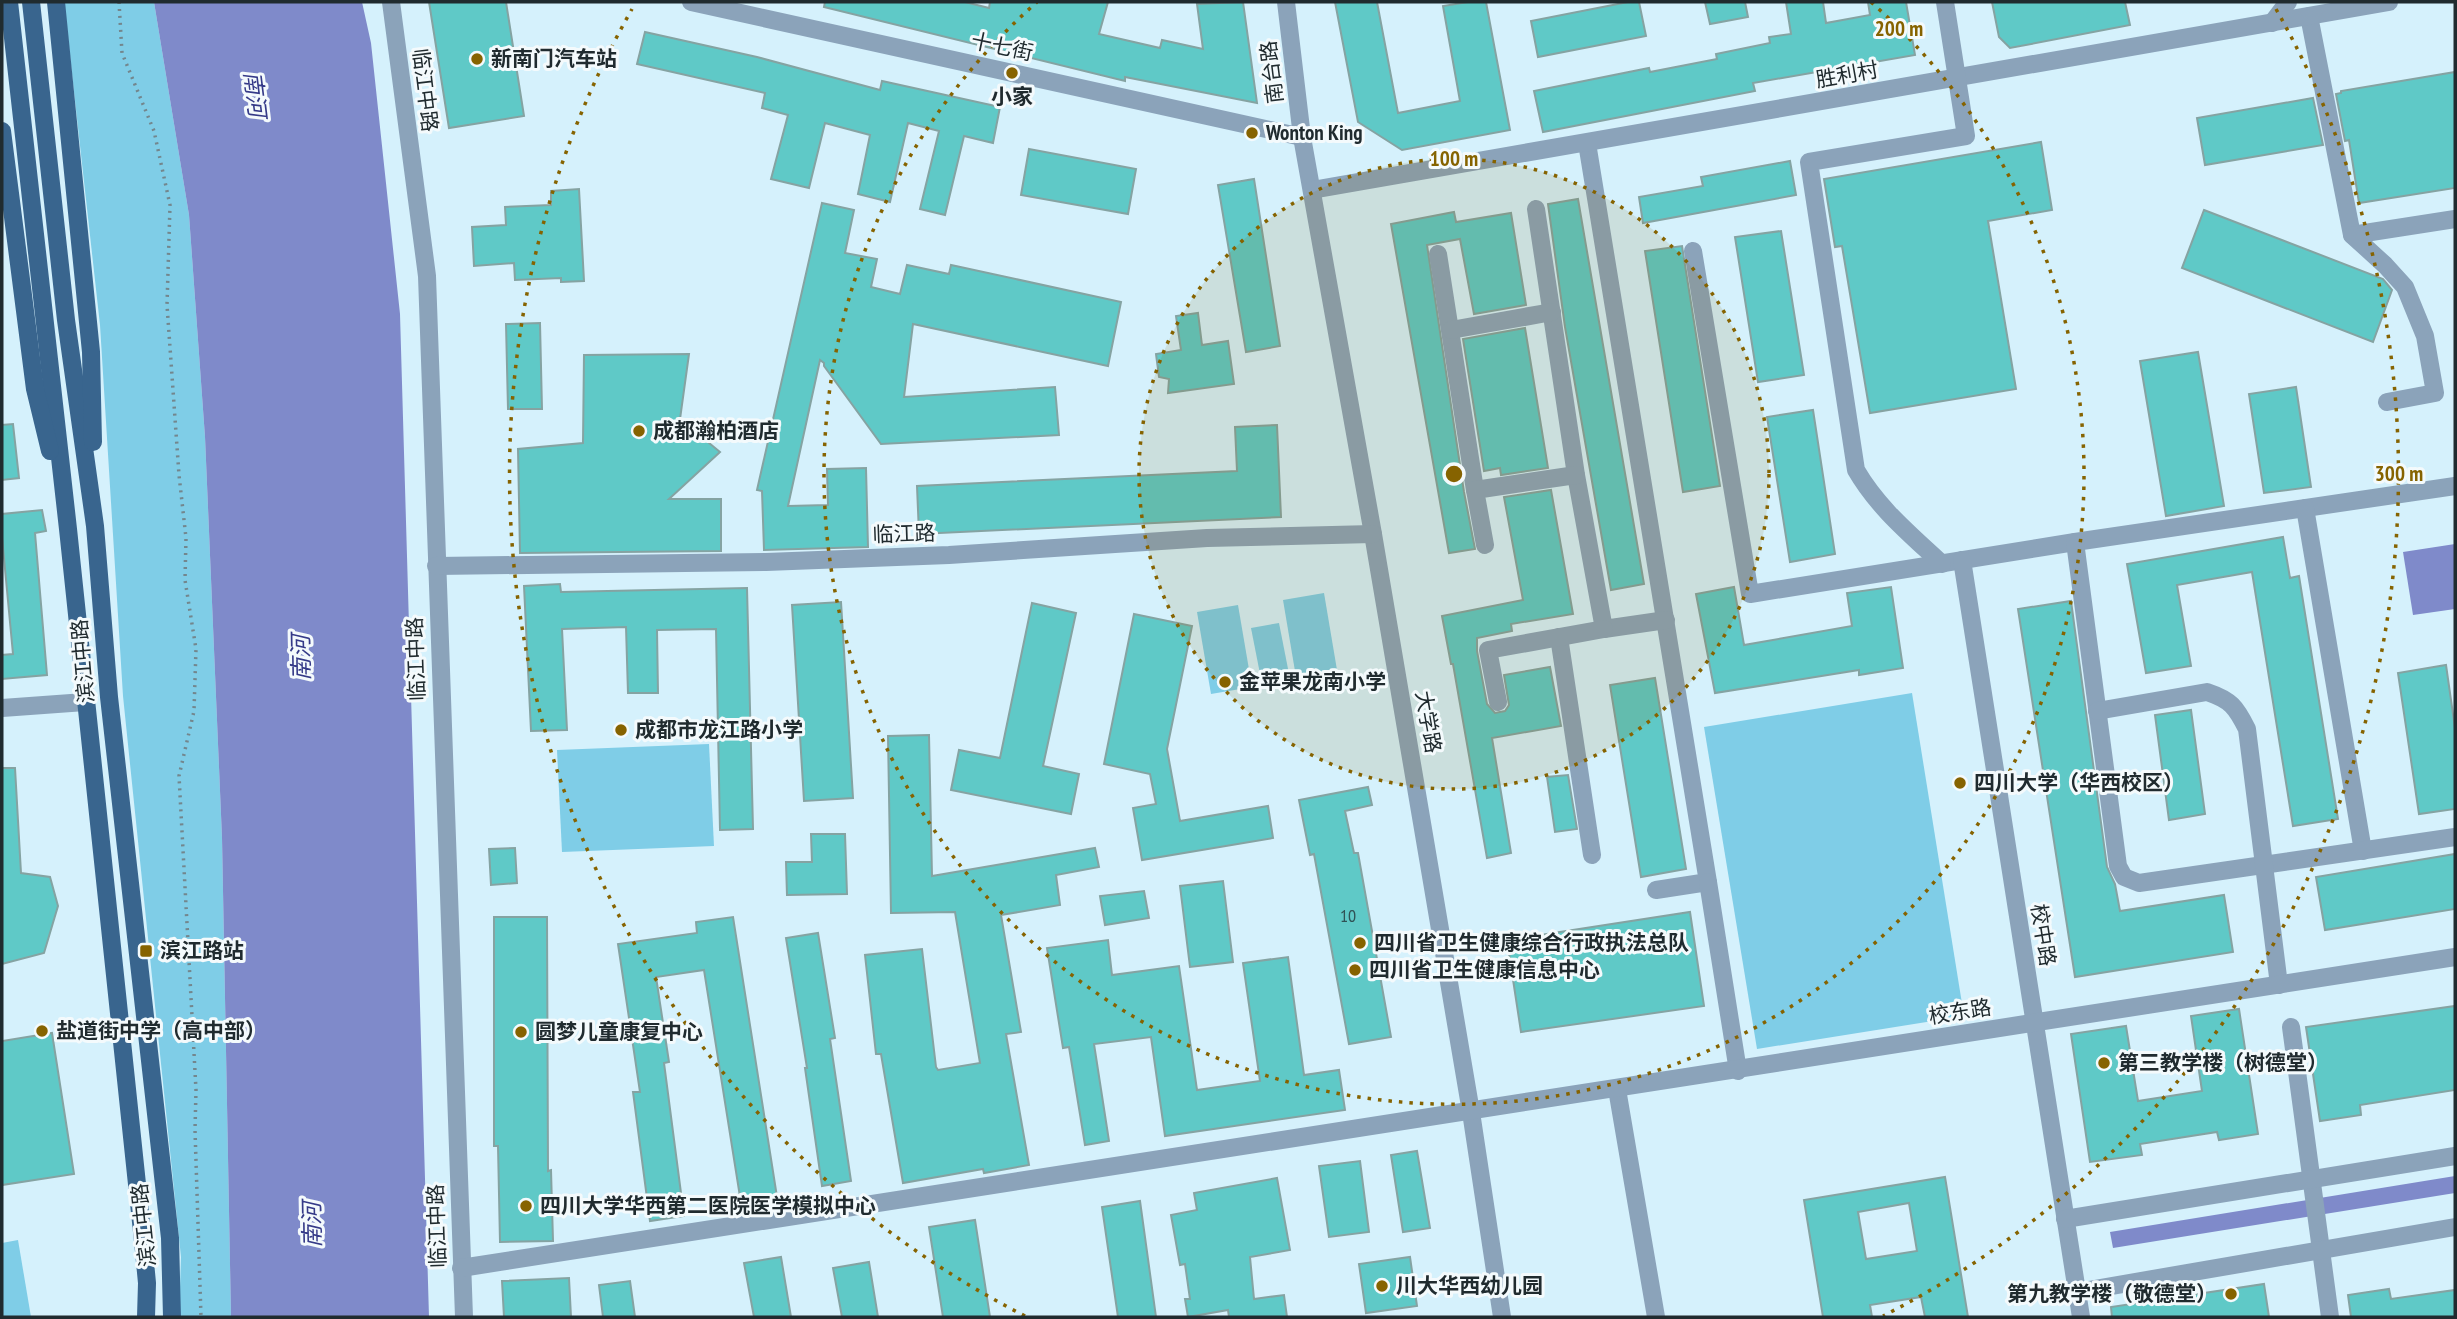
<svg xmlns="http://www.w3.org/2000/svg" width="2457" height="1319" viewBox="0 0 2457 1319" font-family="'PT Sans Narrow','Noto Sans SC',sans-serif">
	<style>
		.green { fill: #7fcde7 }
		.water { fill: #7f8aca }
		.building { fill: #5fc9c7; stroke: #85a3a2; stroke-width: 2; fill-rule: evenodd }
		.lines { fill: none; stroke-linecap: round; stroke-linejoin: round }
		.path { stroke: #73868d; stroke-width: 3.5; stroke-dasharray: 2 5; stroke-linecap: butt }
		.minor { stroke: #8ba3ba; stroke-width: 18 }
		.major { stroke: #39658e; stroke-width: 18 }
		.ring { fill: none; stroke: #866300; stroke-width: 3.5; stroke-dasharray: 3.5 7 }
		.poi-dot { fill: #866300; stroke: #f4fafc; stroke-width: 2.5 }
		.labels { text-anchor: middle; stroke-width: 6; stroke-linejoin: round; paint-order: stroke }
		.number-label { font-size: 18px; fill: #305255 }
		.street-label { font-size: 21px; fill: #202b2f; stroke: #f4fafc }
		.poi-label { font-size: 21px; font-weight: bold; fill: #202b2f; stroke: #f4fafc; text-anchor: start }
		.water-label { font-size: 23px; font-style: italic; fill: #353a88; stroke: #f4fafc }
		.centre { fill: #866300; stroke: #f4fafc; stroke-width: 3.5 }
		.ring-label { font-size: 21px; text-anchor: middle; font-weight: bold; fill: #866300; stroke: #f4fafc; stroke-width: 6; stroke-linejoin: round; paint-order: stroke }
	</style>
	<rect width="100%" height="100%" fill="#d5f1fc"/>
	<!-- green -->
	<g class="green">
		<polygon points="64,2 154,2 189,215 205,437 222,838 231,1317 179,1317 181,1257 123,696 100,325"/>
		<polygon points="1324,593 1337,670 1296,677 1283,600"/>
		<polygon points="1238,605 1252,687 1211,694 1197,612"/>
		<polygon points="1279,623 1290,679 1262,684 1251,628"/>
		<polygon points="1912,693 1964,1016 1757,1049 1704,727"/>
		<polygon points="709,744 714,846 562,852 557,750"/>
		<polygon points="18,1240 31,1317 2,1317 2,1243"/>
	</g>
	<!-- water -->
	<g class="water">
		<polygon points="154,2 362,2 371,43 400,314 429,1317 231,1317 222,838 205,437 189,215"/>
		<polygon points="2455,544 2455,609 2413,615 2403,552"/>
		<polygon points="2455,1176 2455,1193 2113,1248 2110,1232"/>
	</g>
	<!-- building -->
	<g class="building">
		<polygon points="429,2 506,2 524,116 449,128"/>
		<polygon points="825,2 965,2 989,8 990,2 1108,2 1099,34 1160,48 1162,40 1203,49 1197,4 1243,2 1257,103 1125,77 1125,81 824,7"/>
		<polygon points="1335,2 1377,2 1398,113 1460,101 1443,6 1468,2 1486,2 1510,130 1402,150 1358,122"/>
		<polygon points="1628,2 1639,2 1646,36 1538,57 1531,21"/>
		<polygon points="1705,2 1745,2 1748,17 1710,24"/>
		<polygon points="1786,2 1823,2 1826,23 1870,15 1868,2 1906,2 1915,55 1753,83 1755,91 1543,132 1534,91 1649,68 1650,72 1717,59 1716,54 1770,43 1769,37 1791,34"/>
		<polygon points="1992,2 2125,2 2130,25 2010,48 1999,37"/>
		<polygon points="645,32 757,57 880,90 882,81 1000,107 993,143 964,136 945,215 920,209 939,131 908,123 890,202 858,194 870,135 825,123 809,188 771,179 788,115 762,108 765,93 637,64"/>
		<polygon points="2455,72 2455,188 2359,203 2349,140 2345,141 2336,94 2341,93 2341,91"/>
		<polygon points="2313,98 2323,145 2205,165 2197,118"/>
		<polygon points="2041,142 2052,210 1988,221 2016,389 1870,413 1842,246 1835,247 1824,179"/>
		<polygon points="1029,149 1136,169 1128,214 1021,195"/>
		<polygon points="1790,161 1796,195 1643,223 1639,197 1703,186 1701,177"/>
		<polygon points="1254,179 1280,346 1246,352 1218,185"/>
		<polygon points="579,189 584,281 561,282 561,278 515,280 514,263 474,266 472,227 506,225 505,207 551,205 551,191"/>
		<polygon points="1578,199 1644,584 1611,590 1565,327 1548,204"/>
		<polygon points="822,203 854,210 845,253 877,259 871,287 900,294 907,265 949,274 951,265 1121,302 1108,366 913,324 904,397 1055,387 1059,435 881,444 824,366 824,363 820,360 788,506 828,505 827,469 866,468 868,547 764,550 762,491 757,490"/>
		<polygon points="2204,210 2383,279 2392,290 2373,342 2182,268"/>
		<polygon points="1454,212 1456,222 1511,213 1526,305 1474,314 1460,239 1427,245 1464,492 1475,549 1449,553 1391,224"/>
		<polygon points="1781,231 1804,375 1758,382 1735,237"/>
		<polygon points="1682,246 1720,486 1683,492 1645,251"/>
		<polygon points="1198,313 1202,345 1228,341 1234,384 1168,393 1169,379 1159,377 1156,354 1181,350 1176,316"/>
		<polygon points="540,323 542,409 508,409 506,324"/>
		<polygon points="1525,328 1548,468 1501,475 1500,468 1484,471 1463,339"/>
		<polygon points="2198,352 2224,506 2166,516 2140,361"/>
		<polygon points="689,354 680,419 720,452 669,499 721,499 721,551 520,553 518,449 583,443 584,355"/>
		<polygon points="2296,387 2311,487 2264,493 2249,394"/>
		<polygon points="1813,410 1835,554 1790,562 1767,417"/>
		<polygon points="13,424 19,478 2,480 2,425"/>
		<polygon points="1277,425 1281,517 919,534 917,486 1237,471 1235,427"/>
		<polygon points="1551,490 1573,614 1511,624 1512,631 1477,638 1477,651 1487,704 1495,713 1505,711 1509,705 1504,675 1550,667 1561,726 1492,738 1511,853 1487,858 1453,664 1451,664 1442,616 1523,600 1504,497"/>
		<polygon points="42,510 46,531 35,533 47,675 2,679 2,655 13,654 2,537 2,514"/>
		<polygon points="2283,537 2290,578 2299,576 2338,819 2293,826 2252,572 2177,585 2191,666 2146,673 2127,564"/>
		<polygon points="560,584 561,592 747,588 753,829 720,830 716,629 657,630 658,693 628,693 626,627 562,629 567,730 531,731 524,586"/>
		<polygon points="1734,587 1744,645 1852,626 1847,593 1891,587 1903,668 1859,675 1859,670 1715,693 1696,594"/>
		<polygon points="2071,601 2107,867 2115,884 2120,911 2224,895 2233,952 2075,977 2018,609"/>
		<polygon points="841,602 853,798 804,801 792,605"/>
		<polygon points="1032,603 1076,613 1043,766 1079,774 1071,814 951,790 959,750 1000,758"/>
		<polygon points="1134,614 1192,626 1167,749 1180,821 1268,806 1273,838 1142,860 1133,808 1156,804 1150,774 1104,764"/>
		<polygon points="2446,665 2455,728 2455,809 2419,814 2398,673"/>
		<polygon points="1655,678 1686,869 1641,877 1610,685"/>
		<polygon points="2191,710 2205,814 2169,820 2155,715"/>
		<polygon points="929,735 932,876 1095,848 1099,867 1056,875 1060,905 1001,915 1021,1032 1006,1034 1029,1165 984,1173 983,1169 903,1183 881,1054 876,1054 865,955 922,949 936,1067 938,1070 980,1063 955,912 891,913 888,736"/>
		<polygon points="2,768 15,768 21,873 50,877 58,906 44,953 2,964"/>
		<polygon points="1568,775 1577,829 1555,832 1547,777"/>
		<polygon points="1368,787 1372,805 1345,811 1354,853 1358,853 1391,1037 1349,1044 1314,854 1310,855 1299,800"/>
		<polygon points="811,834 845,834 847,894 787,895 786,862 812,862"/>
		<polygon points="515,848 517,883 491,885 489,849"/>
		<polygon points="2455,854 2455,909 2325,930 2316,877"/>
		<polygon points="1223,881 1233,962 1190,967 1180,886"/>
		<polygon points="1144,891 1149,918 1105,925 1100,896"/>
		<polygon points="1690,912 1704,1006 1521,1032 1507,940"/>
		<polygon points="494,917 547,917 548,1171 551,1170 553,1241 500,1242 498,1146 494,1146"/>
		<polygon points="733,917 777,1197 741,1203 704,970 656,977 669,1062 664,1063 684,1216 650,1221 633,1092 640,1092 618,944 697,933 696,922"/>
		<polygon points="818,933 835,1038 830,1039 851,1181 822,1186 805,1068 807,1068 786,938"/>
		<polygon points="1108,940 1112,975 1179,966 1197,1090 1260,1081 1243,963 1288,957 1304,1075 1339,1070 1345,1110 1165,1136 1151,1037 1094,1044 1109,1141 1085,1145 1069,1047 1063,1048 1047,948"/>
		<polygon points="2455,1006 2455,1090 2360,1105 2361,1115 2320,1121 2306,1027"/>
		<polygon points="2239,1009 2258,1134 2219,1140 2217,1132 2140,1144 2142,1155 2090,1162 2071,1034 2126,1026 2138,1101 2202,1091 2191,1016"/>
		<polygon points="52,1033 74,1174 2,1185 2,1041"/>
		<polygon points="1417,1151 1430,1228 1403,1232 1391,1155"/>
		<polygon points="1360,1161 1369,1232 1329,1237 1319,1166"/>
		<path d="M1945,1177L1968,1317H1925L1921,1297L1870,1305L1872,1317H1823L1804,1200ZM1909,1203L1917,1251L1866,1259L1858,1212Z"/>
		<polygon points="1277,1178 1290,1250 1250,1257 1254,1299 1284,1295 1287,1317 1229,1317 1228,1310 1188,1317 1185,1299 1190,1299 1185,1264 1180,1265 1171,1215 1197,1210 1194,1193"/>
		<polygon points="1140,1201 1156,1317 1118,1317 1102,1207"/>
		<polygon points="975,1220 990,1317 943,1317 929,1227"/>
		<polygon points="781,1257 791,1317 754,1317 744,1263"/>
		<polygon points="1410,1257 1417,1306 1366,1313 1359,1264"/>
		<polygon points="869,1262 878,1317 842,1317 833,1268"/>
		<polygon points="569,1278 571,1317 504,1317 502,1281"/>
		<polygon points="630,1281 635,1317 603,1317 599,1285"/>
		<polygon points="2264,1284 2269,1317 2112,1317 2111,1307"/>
		<polygon points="2389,1289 2391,1299 2455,1290 2455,1317 2351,1317 2348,1295"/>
	</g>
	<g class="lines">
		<!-- path -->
		<polyline class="path" points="119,2 122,53 154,131 170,205 167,305 179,475 186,538 185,580 196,649 194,711 179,776 196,1090 195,1130 201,1317"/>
		<!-- minor -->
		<g class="minor">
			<polyline points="391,2 427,276 464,1317"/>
			<polyline points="691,2 1302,137"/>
			<polyline points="1286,2 1302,137 1373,534 1471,1112 1502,1317"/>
			<polyline points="2309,16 2352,235 2455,219"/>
			<polyline points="2272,23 2288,2"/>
			<polyline points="1587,143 1708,882 1656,890"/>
			<polyline points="1312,190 2389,2"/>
			<polyline points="1536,209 1576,475 1604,629 1666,620"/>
			<polyline points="2352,235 2385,265 2405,287 2425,336 2435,393 2387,402"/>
			<polyline points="1693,251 1750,594 2075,542 2455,486"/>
			<polyline points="1438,254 1475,490"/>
			<polyline points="1451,330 1552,312"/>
			<polyline points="2305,508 2363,851"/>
			<polyline points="2075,542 2118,866 2124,877 2139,883 2455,837"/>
			<polyline points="1485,545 1475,490 1576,475"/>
			<polyline points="1962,560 2081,1317"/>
			<path d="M1942,564C1910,534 1878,508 1856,470L1809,162L1966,136L1945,2"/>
			<polyline points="436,566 766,562 949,555 1207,538 1373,534"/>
			<polyline points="1559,637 1592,855"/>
			<polyline points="1498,702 1488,650 1604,629"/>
			<polyline points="2,708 85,702"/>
			<path d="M2097,711L2207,692C2231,700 2236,707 2247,729L2279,985"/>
			<polyline points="1708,882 1738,1071"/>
			<polyline points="2291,1027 2330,1317"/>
			<polyline points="1617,1089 1656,1317"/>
			<polyline points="2065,1219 2455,1156"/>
			<polyline points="461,1268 2455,957"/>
			<polyline points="2077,1292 2455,1227"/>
		</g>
		<!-- major -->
		<g class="major">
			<polyline points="9,2 68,529 143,1241 147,1283 146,1317"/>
			<polyline points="31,2 66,320 95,526 109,697 170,1238 172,1317"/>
			<polyline points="56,2 91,352 93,442"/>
			<polyline points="2,131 35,389 50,451"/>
		</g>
	</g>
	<!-- distance rings -->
	<circle cx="1454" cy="474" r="315" fill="#866300" fill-opacity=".12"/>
	<g class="ring">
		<circle cx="1454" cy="474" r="315"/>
		<path d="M1871 2A630 630 0 1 1 1037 2"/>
		<path d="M1025 1316A945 945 0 0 1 632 9M2276 9A945 945 0 0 1 1883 1316"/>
	</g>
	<!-- markers -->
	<g class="poi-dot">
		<circle cx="477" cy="59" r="7"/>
		<circle cx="1012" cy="73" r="7"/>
		<circle cx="1252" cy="133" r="7"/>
		<circle cx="639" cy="431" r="7"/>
		<circle cx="1225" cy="682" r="7"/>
		<circle cx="621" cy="730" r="7"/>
		<circle cx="1960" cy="783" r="7"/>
		<circle cx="1360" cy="943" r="7"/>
		<rect x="139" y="944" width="14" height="14" rx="3.5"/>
		<circle cx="1355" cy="970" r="7"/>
		<circle cx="42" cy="1031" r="7"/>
		<circle cx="521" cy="1032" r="7"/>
		<circle cx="2104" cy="1063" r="7"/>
		<circle cx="526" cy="1206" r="7"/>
		<circle cx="1382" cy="1286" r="7"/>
		<circle cx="2231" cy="1294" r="7"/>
	</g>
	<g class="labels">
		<!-- number labels -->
		<g class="number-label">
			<text x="1348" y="922">10</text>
		</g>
		<!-- street labels -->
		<g class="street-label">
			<text transform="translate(1002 47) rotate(12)" y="7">十七街</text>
			<text transform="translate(1272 72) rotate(-97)" y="7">南台路</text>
			<text transform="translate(1847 75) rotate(-10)" y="7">胜利村</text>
			<text transform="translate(425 90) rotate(83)" y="7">临江中路</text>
			<text transform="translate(904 534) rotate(-2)" y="7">临江路</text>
			<text transform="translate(416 659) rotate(-92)" y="7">临江中路</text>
			<text transform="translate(83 661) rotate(-95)" y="7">滨江中路</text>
			<text transform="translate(1428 722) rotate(80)" y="7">大学路</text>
			<text transform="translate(2043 935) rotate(81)" y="7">校中路</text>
			<text transform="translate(1960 1012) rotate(-9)" y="7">校东路</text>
			<text transform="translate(144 1225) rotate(-96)" y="7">滨江中路</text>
			<text transform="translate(437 1226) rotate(-92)" y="7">临江中路</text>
		</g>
		<!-- poi labels -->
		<g class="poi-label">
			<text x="491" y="66">新南门汽车站</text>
			<text x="1012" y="104" text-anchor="middle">小家</text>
			<text x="1266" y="140">Wonton King</text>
			<text x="653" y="438">成都瀚柏酒店</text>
			<text x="1239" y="689">金苹果龙南小学</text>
			<text x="635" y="737">成都市龙江路小学</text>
			<text x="1974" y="790">四川大学（华西校区）</text>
			<text x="1374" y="950">四川省卫生健康综合行政执法总队</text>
			<text x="160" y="958">滨江路站</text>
			<text x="1369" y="977">四川省卫生健康信息中心</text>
			<text x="56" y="1038">盐道街中学（高中部）</text>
			<text x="535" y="1039">圆梦儿童康复中心</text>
			<text x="2118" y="1070">第三教学楼（树德堂）</text>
			<text x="540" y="1213">四川大学华西第二医院医学模拟中心</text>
			<text x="1396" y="1293">川大华西幼儿园</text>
			<text x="2217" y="1301" text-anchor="end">第九教学楼（敬德堂）</text>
		</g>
		<!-- water labels -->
		<g class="water-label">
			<text transform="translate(255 94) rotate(83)" y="8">南河</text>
			<text transform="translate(301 658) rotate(-91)" y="8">南河</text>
			<text transform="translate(312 1225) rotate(-91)" y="8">南河</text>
		</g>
	</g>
	<circle cx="1454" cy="474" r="10" class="centre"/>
	<g class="ring-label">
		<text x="1899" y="36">200 m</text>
		<text x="1454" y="166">100 m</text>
		<text x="2399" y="481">300 m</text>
	</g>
	<!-- border -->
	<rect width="2457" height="1319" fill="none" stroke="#202b2f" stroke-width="7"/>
</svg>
